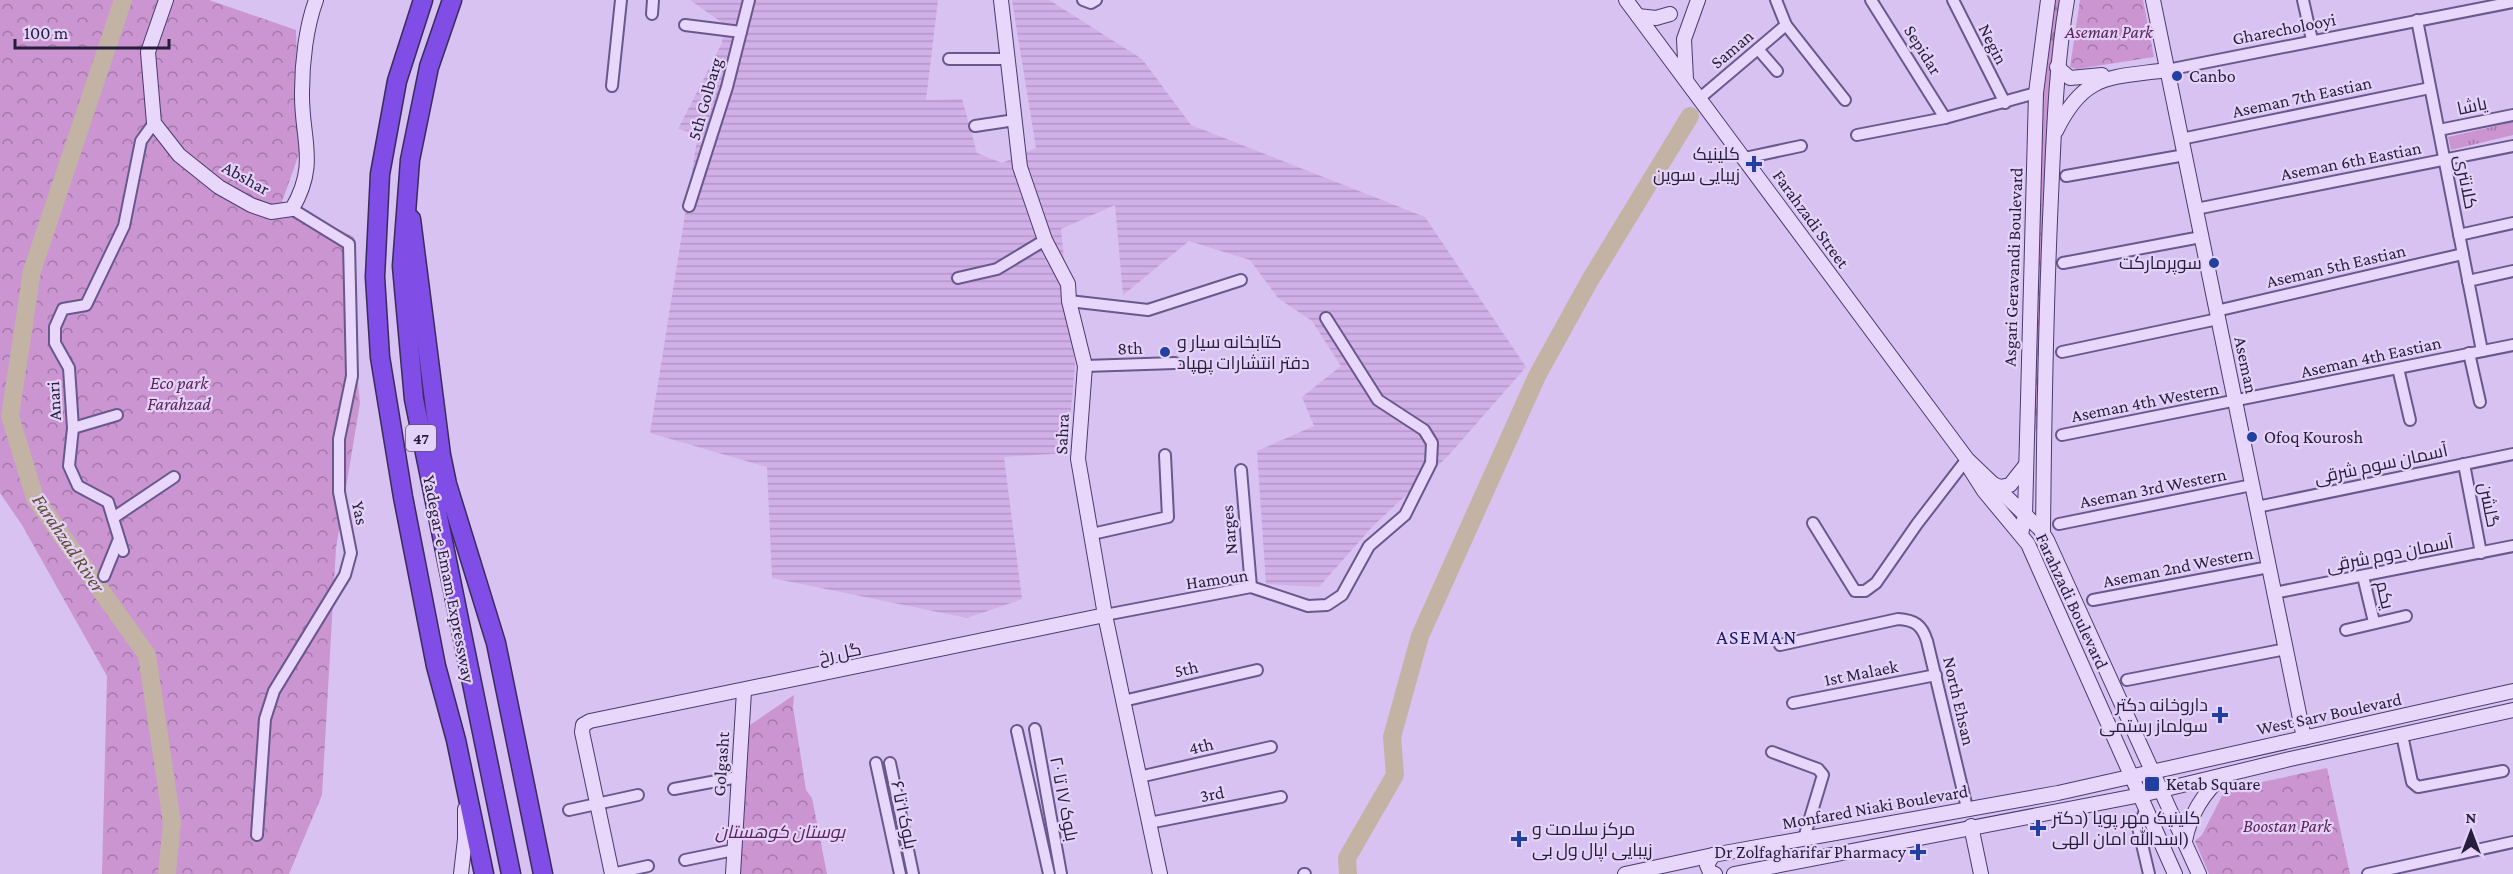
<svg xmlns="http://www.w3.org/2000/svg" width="2513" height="874" viewBox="0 0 2513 874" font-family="'Crimson Pro',Cairo,serif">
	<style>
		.farmland { fill: url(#farmland-rules) }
		.grass { fill: url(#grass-tufts) }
		.forest { fill: url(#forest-firs) }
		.park { fill: url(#park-crowns) }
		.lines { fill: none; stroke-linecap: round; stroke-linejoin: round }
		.river { stroke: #c3b3a5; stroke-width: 18 }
		.street-casing { stroke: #68588d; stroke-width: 14 }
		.secondary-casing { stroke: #493b6e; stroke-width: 16 }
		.highway-casing { stroke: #372c5a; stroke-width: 21 }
		.street { stroke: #e8d6fb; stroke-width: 10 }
		.secondary { stroke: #e8d6fb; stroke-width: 14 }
		.highway { stroke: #804de6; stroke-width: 18 }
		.poi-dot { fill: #2340a0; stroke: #e5d2f8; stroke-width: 2 }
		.labels { text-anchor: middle; stroke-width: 4.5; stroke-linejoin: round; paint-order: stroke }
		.shield { fill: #e5d2f8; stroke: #5f5374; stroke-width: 1.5 }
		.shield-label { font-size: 16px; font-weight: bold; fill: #251d3b }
		.street-label { font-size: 18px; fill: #251d3b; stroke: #e5d2f8 }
		.park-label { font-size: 18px; font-style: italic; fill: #592258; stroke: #e5d2f8 }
		.poi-label { font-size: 18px; fill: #251d3b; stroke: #e5d2f8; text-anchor: start }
		.water-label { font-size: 20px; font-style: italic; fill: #5c4e2b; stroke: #e5d2f8 }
		.neighbourhood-label { font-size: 20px; letter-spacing: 1.5px; fill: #191a6b; stroke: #e5d2f8 }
	</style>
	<defs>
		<pattern id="farmland-rules" width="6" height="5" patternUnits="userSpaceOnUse" patternTransform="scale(1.5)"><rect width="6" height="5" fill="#d1afe7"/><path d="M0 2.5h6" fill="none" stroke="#b396c7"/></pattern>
		<pattern id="grass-tufts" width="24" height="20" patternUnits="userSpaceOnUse" patternTransform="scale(1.5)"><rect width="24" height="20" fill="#ca95d0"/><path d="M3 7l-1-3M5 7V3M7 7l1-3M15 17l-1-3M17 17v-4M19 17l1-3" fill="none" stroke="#a479aa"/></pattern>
		<pattern id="forest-firs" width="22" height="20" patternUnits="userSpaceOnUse" patternTransform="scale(1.5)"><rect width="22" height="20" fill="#ca95d0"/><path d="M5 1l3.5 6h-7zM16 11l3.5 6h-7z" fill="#a479aa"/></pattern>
		<pattern id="park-crowns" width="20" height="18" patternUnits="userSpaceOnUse" patternTransform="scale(1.5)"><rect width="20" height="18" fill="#ca95d0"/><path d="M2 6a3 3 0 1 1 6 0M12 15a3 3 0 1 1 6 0" fill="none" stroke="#a479aa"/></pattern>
	</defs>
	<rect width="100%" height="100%" fill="#d8c2f1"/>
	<!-- farmland -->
	<polygon class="farmland" points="690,0 938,0 926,100 962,99 977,153 1002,163 1036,148 1012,0 1049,0 1142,59 1191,125 1425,217 1526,367 1448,456 1372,527 1319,587 1266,584 1257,451 1314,426 1302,397 1341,366 1312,321 1278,298 1250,260 1189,241 1123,295 1115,205 1061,229 1075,366 1067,453 1004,457 1022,599 967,618 772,578 767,467 650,433 698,134 678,129 722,43 724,24"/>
	<!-- grass -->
	<polygon class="grass" points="2513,122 2513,135 2451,150 2448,137"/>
	<!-- forest -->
	<polygon class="forest" points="2053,0 2061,0 2049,85 2038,425 2035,432 2033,431 2041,104"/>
	<!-- park -->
	<g class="park">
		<polygon points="0,0 209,0 296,30 300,151 282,202 354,237 350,302 360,403 336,548 322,795 289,874 102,874 107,676 22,525 0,493"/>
		<polygon points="2080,0 2143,0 2154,57 2077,69 2070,67"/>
		<polygon points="794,695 793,707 806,790 812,798 827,874 738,874 747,727"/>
		<polygon points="2327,768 2350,874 2209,874 2195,841 2202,835 2225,790"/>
	</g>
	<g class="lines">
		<!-- river -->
		<g class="river">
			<polyline points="123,0 32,271 10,416 35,498 147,655 172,822 167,874"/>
			<polyline points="1348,874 1347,858 1395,775 1392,737 1420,636 1537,376 1590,280 1690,116"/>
		</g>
		<!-- street casing -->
		<g class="street-casing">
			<g id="street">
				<polyline points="1083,0 1091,3 1096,0"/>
				<polyline points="1776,0 1786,25 1845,100"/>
				<polyline points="1871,0 1945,118 2036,93"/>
				<polyline points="1953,0 2005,103"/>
				<polyline points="2303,0 2312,40"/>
				<polyline points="652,14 653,0"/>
				<polyline points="2417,20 2482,351"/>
				<polyline points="685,25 741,32"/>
				<polyline points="1758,49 1777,71"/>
				<polyline points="949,59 1008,59"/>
				<polyline points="2167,70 2513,2"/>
				<polyline points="612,86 621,0"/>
				<polyline points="1700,98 1786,25"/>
				<polyline points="975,126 1015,120"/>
				<polyline points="2439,130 2513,115"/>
				<polyline points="1857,135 1945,118"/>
				<polyline points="2181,139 2430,88"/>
				<polyline points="1745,158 1801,146"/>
				<polyline points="2066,176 2185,155"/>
				<polyline points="689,206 727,87 749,0"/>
				<polyline points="2196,209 2513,146"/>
				<polyline points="2459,235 2513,223"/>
				<polyline points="2063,263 2201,237"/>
				<polyline points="958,278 997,269 1045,240"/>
				<polyline points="2468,281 2513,271"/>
				<polyline points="1069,301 1148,310 1241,280"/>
				<polyline points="2216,311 2463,254"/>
				<polyline points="2062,352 2218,319"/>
				<polyline points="2469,353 2480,402"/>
				<polyline points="1085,366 1175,363"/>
				<polyline points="2398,368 2410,420"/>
				<polyline points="73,428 117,415"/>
				<polyline points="2062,435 2513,345"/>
				<polyline points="2464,464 2481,553"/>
				<polyline points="1241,470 1251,587"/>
				<polyline points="2257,507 2513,454"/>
				<polyline points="113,518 174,477"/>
				<polyline points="1813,523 1855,591 1865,591 1876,583 1917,524 1967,459"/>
				<polyline points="2059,524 2252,485"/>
				<polyline points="1092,534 1168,517 1165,455"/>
				<polyline points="123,551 108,502 78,486 69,466 73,428 69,368 55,343 55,327 63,309 86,305 124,226 141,141 154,123"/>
				<polyline points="104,576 119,539"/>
				<polyline points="2363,576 2374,622"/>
				<polyline points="2274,593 2513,546"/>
				<polyline points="2093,600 2269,567"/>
				<polyline points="1105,615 1251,587 1308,606 1327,605 1342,595 1369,546 1405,515 1431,463 1432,443 1424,430 1378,400 1326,318"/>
				<polyline points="2346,630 2406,616"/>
				<path d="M1780,645L1898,619C1915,620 1922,625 1927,641L1967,808"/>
				<polyline points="2127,680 2286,649"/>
				<polyline points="1123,701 1257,670"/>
				<polyline points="1793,703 1936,675"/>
				<polyline points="1035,729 1061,874"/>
				<polyline points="1017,731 1049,874"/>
				<polyline points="2402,735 2412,782 2418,787 2503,771"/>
				<polyline points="1772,752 1818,769 1823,775 1804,838"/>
				<polyline points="876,763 900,874"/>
				<polyline points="890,763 913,874"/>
				<polyline points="1139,777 1271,747"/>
				<polyline points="674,789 738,777"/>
				<polyline points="2146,809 2138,827 2149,874"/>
				<polyline points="569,810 638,795"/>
				<polyline points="1149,823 1281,797"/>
				<polyline points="257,835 265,719 274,691 345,575 351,553 339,492 339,439 352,376 349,244 292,209"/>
				<polyline points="685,860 734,850"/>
				<polyline points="612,874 648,866"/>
				<polyline points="1304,874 1305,874"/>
				<polyline points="2368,874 2513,842"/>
			</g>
		</g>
		<!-- secondary casing -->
		<g class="secondary-casing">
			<g id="secondary">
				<path d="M166,0L148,52L154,123L179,155L219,187L251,205L271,212L292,209C319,163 301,139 302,92C302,63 306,27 316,0"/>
				<polyline points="1001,0 1020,167 1045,240 1068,284 1069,301 1085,366 1078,459 1105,615 1160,874"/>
				<polyline points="1626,0 1967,459 2040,529 2047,540 2199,874"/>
				<polyline points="2153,0 2304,738"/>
				<polyline points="1638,16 1656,18 1670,14"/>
				<polyline points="2057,67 2070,78 2102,75"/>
				<polyline points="1686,79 1684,39 1698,0"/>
				<path d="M2056,131C2084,73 2109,78 2167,70"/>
				<polyline points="1970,469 1984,491 2028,544 2175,874"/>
				<polyline points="1993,484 2000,487 2010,485 2025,466"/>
				<polyline points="2021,534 2025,515 2036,93 2048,0"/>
				<path d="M2043,534C2044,421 2046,308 2051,196C2054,130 2056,65 2067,0"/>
				<polyline points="1971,826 1981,874"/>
				<path d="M2185,841C2190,815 2203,793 2224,775"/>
				<polyline points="1713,855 1707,865 1710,872 1715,874"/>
				<polyline points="461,874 465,839 465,809"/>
				<polyline points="612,874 582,732 583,725 590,721 1105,615"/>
				<polyline points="733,874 744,691"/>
				<polyline points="1625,874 1713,855 2058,793 2513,691"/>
				<polyline points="1734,874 2141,795 2290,759 2513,710"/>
			</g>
		</g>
		<!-- highway casing -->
		<g class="highway-casing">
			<g id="highway">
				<polyline points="423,0 397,81 380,174 375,277 380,357 403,497 436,666 456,740 484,874"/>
				<polyline points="452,0 429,67 410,160 402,266 414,399 511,874"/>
				<polyline points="411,219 441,455 447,484 496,643 543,874"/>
			</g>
		</g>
		<!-- street -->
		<use href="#street" class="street"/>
		<!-- secondary -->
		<use href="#secondary" class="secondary"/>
		<!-- highway -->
		<use href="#highway" class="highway"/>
	</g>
	<!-- markers -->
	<g class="poi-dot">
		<circle cx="2177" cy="76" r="6"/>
		<path d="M1751 155h6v6h6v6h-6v6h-6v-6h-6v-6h6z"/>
		<circle cx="2214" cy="263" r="6"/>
		<circle cx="1165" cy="352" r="6"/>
		<circle cx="2252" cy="437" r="6"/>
		<path d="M2217 706h6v6h6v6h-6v6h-6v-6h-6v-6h6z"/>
		<rect x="2144" y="776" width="16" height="16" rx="3"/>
		<path d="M2035 819h6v6h6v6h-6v6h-6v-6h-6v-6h6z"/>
		<path d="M1516 830h6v6h6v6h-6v6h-6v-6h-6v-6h6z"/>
		<path d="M1915 843h6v6h6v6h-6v6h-6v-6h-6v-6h6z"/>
	</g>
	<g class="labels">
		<!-- shield labels -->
		<rect class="shield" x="406" y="425" width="30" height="26" rx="4.5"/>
		<g class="shield-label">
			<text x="421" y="444">47</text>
		</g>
		<!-- street labels -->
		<g class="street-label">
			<text transform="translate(2284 29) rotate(-11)" y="6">Gharecholooyi</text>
			<text transform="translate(1993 44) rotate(63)" y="6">Negin</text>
			<text transform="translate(1732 49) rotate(-40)" y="6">Saman</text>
			<text transform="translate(1923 50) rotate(58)" y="6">Sepidar</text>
			<text transform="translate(2302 97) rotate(-12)" y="6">Aseman 7th Eastian</text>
			<text transform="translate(705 99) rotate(-74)" y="6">5th Golbarg</text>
			<text transform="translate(2472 106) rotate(-12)" y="6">یاشا</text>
			<text transform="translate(2351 161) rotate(-11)" y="6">Aseman 6th Eastian</text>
			<text transform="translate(246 178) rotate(29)" y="6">Abshar</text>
			<text transform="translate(2466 182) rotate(79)" y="6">کلانتری</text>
			<text transform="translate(1811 219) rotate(54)" y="6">Farahzadi Street</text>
			<text transform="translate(2336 266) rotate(-13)" y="6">Aseman 5th Eastian</text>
			<text transform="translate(2013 267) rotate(-88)" y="6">Asgari Geravandi Boulevard</text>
			<text transform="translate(1130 348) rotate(-2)" y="6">8th</text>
			<text transform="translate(2371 357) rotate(-12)" y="6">Aseman 4th Eastian</text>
			<text transform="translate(2246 365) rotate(78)" y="6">Aseman</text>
			<text transform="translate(54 401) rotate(-93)" y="6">Anari</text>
			<text transform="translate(2145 402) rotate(-11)" y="6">Aseman 4th Western</text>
			<text transform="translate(1062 434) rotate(-87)" y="6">Sahra</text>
			<text transform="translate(2381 464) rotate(-12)" y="6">آسمان سوم شرقی</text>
			<text transform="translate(2153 488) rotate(-11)" y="6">Aseman 3rd Western</text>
			<text transform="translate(2489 505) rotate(79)" y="6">گلشن</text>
			<text transform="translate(360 513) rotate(78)" y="6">Yas</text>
			<text transform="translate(1229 530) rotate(-95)" y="6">Narges</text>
			<text transform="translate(2390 554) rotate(-11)" y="6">آسمان دوم شرقی</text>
			<text transform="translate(2178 567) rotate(-11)" y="6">Aseman 2nd Western</text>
			<text transform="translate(449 579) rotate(79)" y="6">Yadegar-e Emam Expressway</text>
			<text transform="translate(1217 579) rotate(-8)" y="6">Hamoun</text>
			<text transform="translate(2385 595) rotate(77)" y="6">یکم</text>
			<text transform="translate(2072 601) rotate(65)" y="6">Farahzadi Boulevard</text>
			<text transform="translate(840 653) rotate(-12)" y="6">گل رخ</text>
			<text transform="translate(1186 669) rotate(-13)" y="6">5th</text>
			<text transform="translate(1861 673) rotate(-11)" y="6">1st Malaek</text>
			<text transform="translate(1959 701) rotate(77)" y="6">North Ehsan</text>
			<text transform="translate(2329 714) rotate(-12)" y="6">West Sarv Boulevard</text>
			<text transform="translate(1201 746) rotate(-13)" y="6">4th</text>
			<text transform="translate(721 764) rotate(-86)" y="6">Golgasht</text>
			<text transform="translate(1212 794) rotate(-11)" y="6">3rd</text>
			<text transform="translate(1064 799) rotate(79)" y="6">بلوک ۱۷ تا ۲۰</text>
			<text transform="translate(1875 807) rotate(-10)" y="6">Monfared Niaki Boulevard</text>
			<text transform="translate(904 815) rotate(78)" y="6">بلوک ۱ تا ۶</text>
		</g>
		<!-- park labels -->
		<g class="park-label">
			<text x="2109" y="38">Aseman Park</text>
			<text x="179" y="389">Eco park<tspan x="179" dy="21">Farahzad</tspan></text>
			<text x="2287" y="832">Boostan Park</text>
			<text x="780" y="838">بوستان کوهستان</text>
		</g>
		<!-- poi labels -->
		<g class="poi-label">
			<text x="2189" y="82">Canbo</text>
			<text x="1740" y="160" text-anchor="end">کلینیک<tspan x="1740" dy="21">زیبایی سوین</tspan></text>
			<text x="2202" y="269" text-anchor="end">سوپرمارکت</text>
			<text x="1177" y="348">کتابخانه سیار و<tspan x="1177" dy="21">دفتر انتشارات پهپاد</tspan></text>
			<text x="2264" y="443">Ofoq Kourosh</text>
			<text x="2208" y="711" text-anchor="end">داروخانه دکتر<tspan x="2208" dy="21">سولماز رستمی</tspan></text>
			<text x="2166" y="790">Ketab Square</text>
			<text x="2052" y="824">کلینیک مهر پویا (دکتر<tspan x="2052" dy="21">اسدالله امان الهی)</tspan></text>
			<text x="1532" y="835">مرکز سلامت و<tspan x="1532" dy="21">زیبایی اپال ول بی</tspan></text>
			<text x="1906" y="858" text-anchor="end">Dr Zolfagharifar Pharmacy</text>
		</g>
		<!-- water labels -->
		<g class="water-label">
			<text transform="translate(69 543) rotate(56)" y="7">Farahzad River</text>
		</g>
		<!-- neighbourhood labels -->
		<g class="neighbourhood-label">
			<text x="1757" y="644">ASEMAN</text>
		</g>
	</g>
	<!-- north arrow -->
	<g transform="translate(2471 832)" stroke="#e5d2f8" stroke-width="4.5" paint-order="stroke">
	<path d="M0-4.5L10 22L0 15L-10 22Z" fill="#251d3b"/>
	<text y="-9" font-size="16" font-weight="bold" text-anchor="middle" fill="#251d3b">N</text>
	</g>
	<!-- scale -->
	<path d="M15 39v9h154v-9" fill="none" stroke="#251d3b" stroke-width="3"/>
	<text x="24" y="39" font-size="18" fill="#251d3b" stroke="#e5d2f8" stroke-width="4.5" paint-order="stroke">100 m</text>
</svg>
